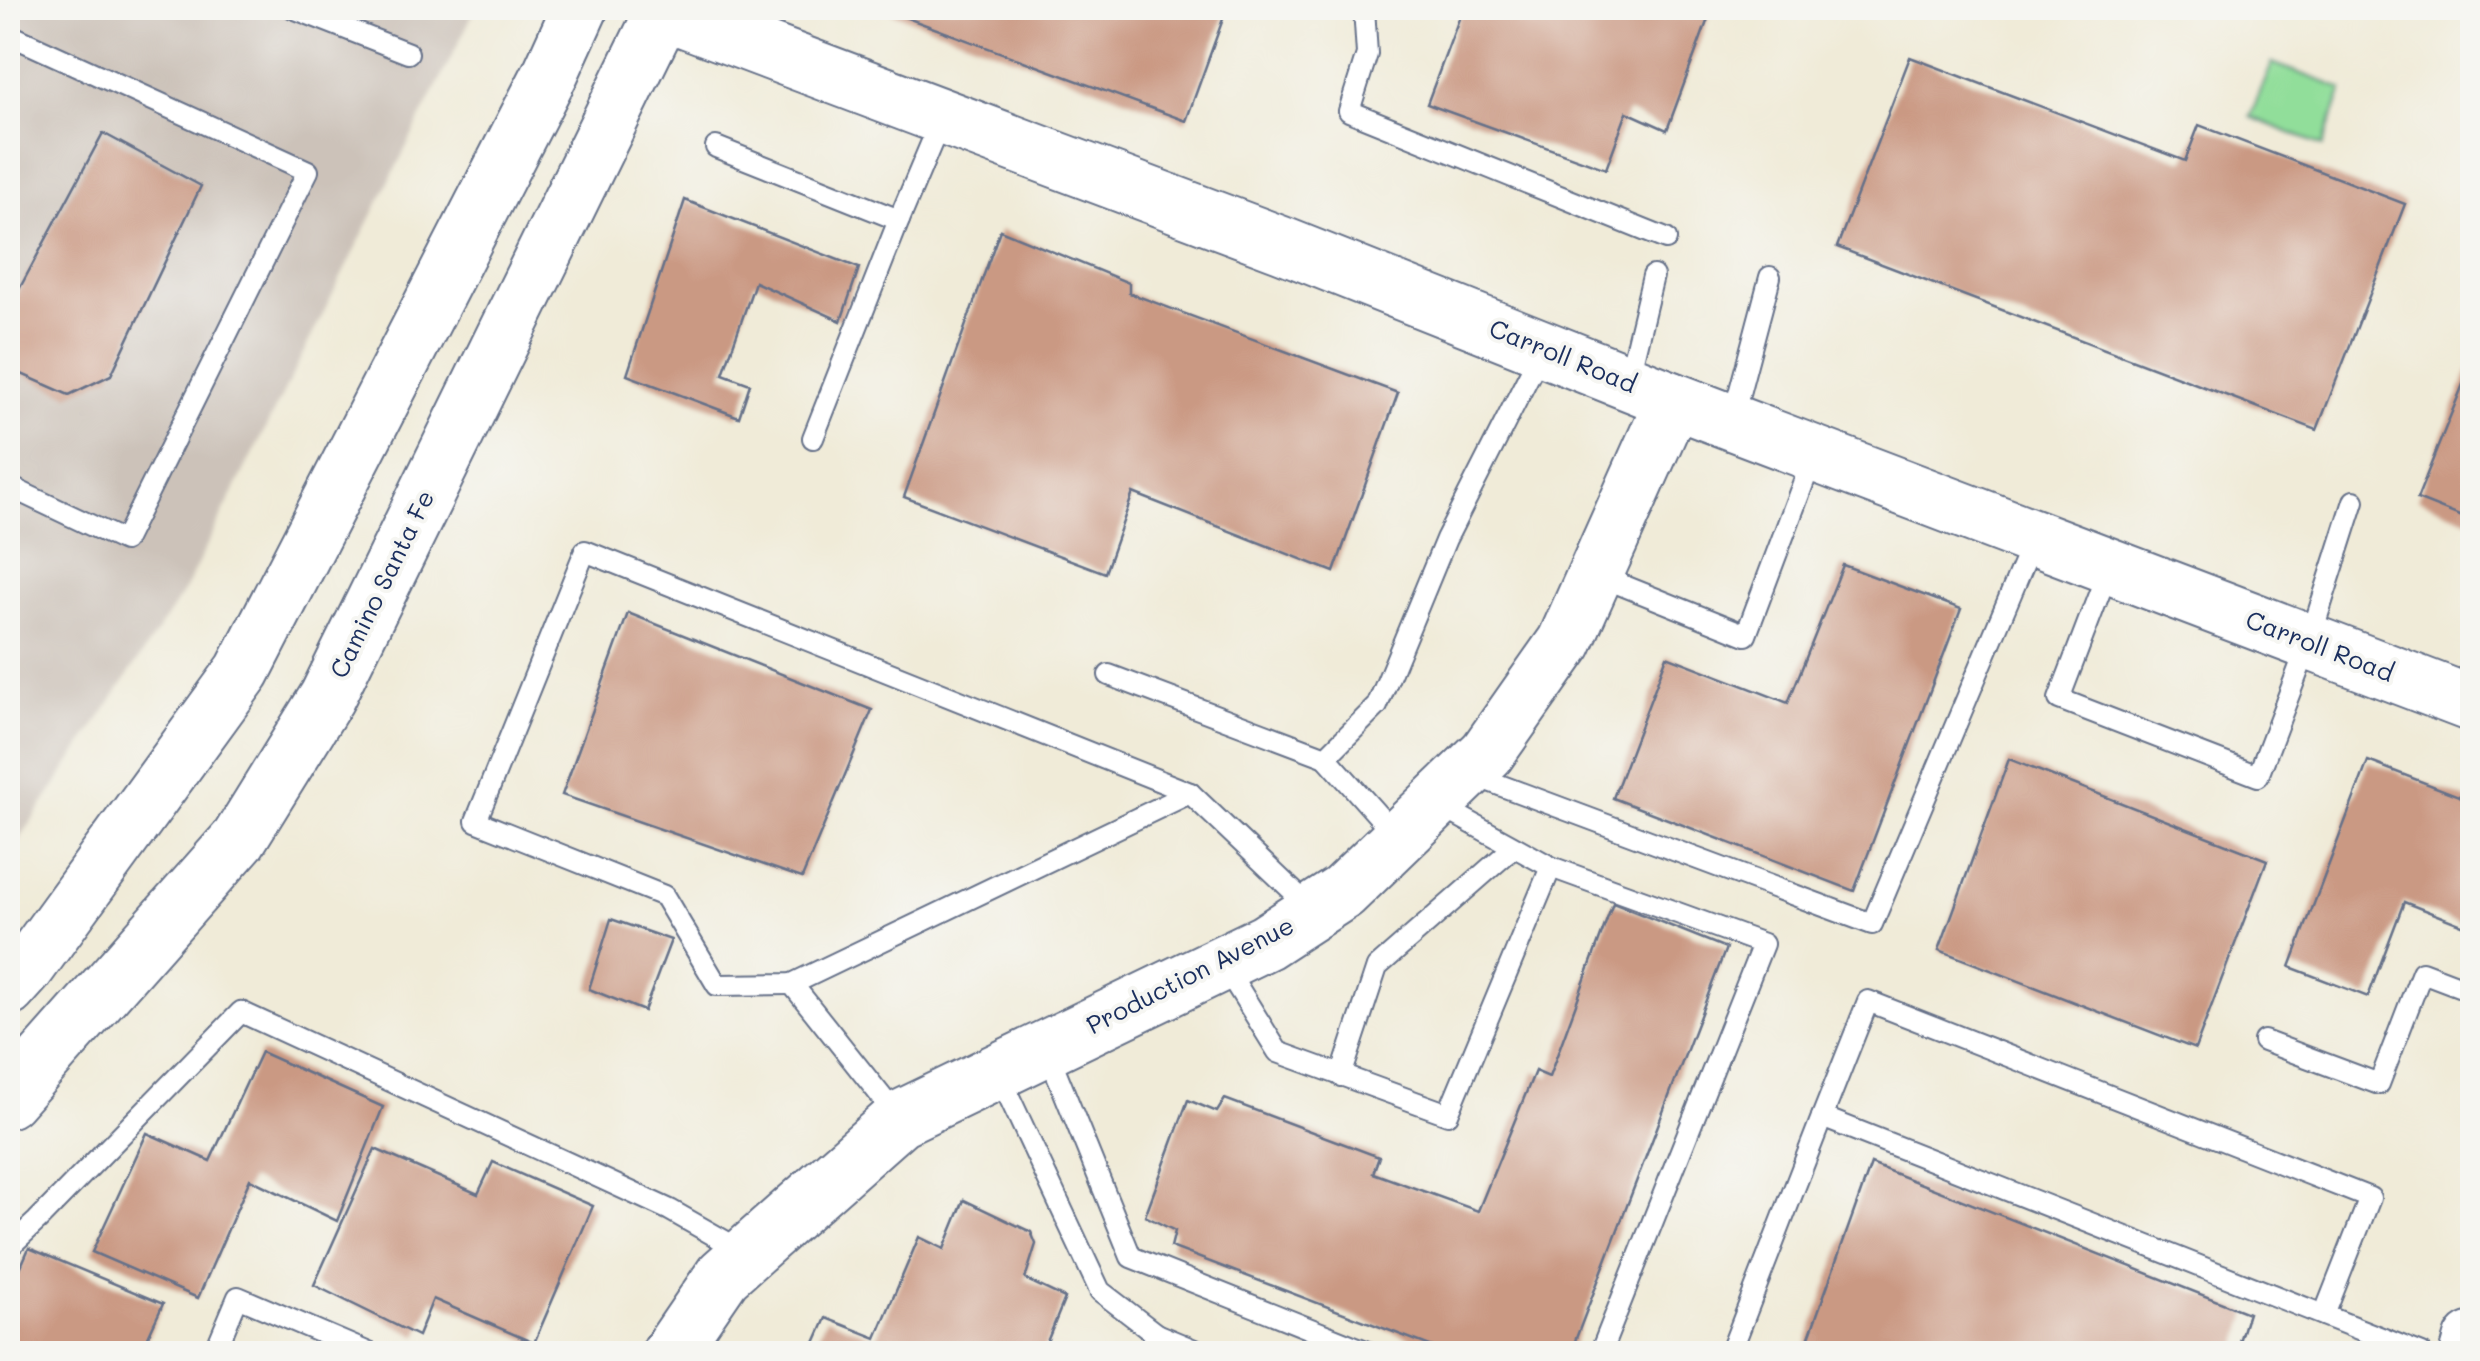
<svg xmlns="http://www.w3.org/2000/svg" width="2480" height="1361" viewBox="0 0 2480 1361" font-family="Mali,sans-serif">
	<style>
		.industrial { fill: #ccc2b9 }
		.green { fill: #91de9a; stroke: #56867c; stroke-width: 2.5 }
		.building { fill: #ca9983 }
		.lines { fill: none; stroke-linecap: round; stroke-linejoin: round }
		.lane-casing { stroke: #667189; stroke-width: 24 }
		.secondary-casing { stroke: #667189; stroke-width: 59 }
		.primary-casing { stroke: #667189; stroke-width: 59 }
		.lane { stroke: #fff; stroke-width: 20 }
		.secondary { stroke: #fff; stroke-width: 55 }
		.primary { stroke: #fff; stroke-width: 55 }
		.labels { text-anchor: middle; stroke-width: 8; stroke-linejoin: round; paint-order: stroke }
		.street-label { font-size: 25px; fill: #1b2f5e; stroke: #f6f6f2 }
	</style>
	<rect width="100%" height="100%" fill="#f6f6f2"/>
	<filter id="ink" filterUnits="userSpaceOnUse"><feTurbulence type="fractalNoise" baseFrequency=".01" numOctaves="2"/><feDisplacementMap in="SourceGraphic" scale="20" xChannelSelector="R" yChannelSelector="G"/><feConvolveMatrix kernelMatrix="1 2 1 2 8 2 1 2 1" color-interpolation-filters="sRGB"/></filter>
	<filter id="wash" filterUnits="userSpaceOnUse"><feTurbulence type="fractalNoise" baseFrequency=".0048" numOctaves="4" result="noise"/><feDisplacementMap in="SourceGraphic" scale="40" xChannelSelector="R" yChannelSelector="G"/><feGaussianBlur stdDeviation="2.25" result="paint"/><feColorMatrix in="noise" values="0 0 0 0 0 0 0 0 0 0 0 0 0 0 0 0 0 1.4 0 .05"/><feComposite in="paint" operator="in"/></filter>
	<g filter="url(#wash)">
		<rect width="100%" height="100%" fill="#f0ebd8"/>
		<!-- industrial -->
		<polygon class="industrial" points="8,8 476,8 185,589 8,857"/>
		<!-- green -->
		<polygon class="green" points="2272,63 2343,89 2323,146 2250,117"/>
		<g id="blocks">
			<!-- building -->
			<g class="building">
				<polygon points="880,8 1227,8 1186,121"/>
				<polygon points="1463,8 1712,8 1667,130 1627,112 1606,169 1427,104"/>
				<polygon points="1910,57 2185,161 2199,125 2405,204 2317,430 1837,247"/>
				<polygon points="103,133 201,186 111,375 69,395 8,368 8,310"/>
				<polygon points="685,200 859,268 841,321 755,282 723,374 750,384 739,417 627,375"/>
				<polygon points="1000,230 1129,283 1129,293 1398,393 1334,572 1133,493 1105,573 904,497"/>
				<polygon points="2472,362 2472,521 2417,499"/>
				<polygon points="1843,565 1961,609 1854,891 1613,798 1667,656 1788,703"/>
				<polygon points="628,613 872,710 802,878 562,795"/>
				<polygon points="2009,759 2267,860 2195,1049 1939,950"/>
				<polygon points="2368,761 2472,801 2472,929 2404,902 2368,997 2290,967"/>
				<polygon points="1613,903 1726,948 1570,1354 1451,1354 1171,1247 1175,1231 1145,1216 1188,1100 1217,1112 1225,1099 1379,1157 1373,1173 1478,1211 1535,1071 1549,1077"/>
				<polygon points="611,919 671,940 644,1011 589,989"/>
				<polygon points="261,1052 383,1107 337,1221 250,1179 198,1298 92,1252 147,1133 210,1161"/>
				<polygon points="375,1149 478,1194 493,1162 593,1206 534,1343 433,1299 418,1336 314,1285"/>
				<polygon points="1871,1164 2248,1313 2235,1354 1803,1354"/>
				<polygon points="964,1200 1031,1232 1036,1244 1025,1279 1065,1298 1042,1354 810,1354 826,1318 876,1338 919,1237 944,1249"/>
				<polygon points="29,1248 163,1304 140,1354 8,1354 8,1296"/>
			</g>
		</g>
	</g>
	<g filter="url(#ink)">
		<use href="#blocks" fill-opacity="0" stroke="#667189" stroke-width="2.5"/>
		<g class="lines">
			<!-- lane casing -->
			<g class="lane-casing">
				<g id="lane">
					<polyline points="293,8 408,53"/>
					<polyline points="1364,8 1367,54 1349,111 1666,239"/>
					<polyline points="8,34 308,171 124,541 8,486"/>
					<polyline points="716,147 899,220 942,118"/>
					<polyline points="1628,380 1653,276"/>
					<polyline points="1732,420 1770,277"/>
					<polyline points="813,438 899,220"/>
					<polygon points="585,551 1190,793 792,984 717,985 664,896 476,821"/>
					<polyline points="2109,568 2059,699 2258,776 2309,642 2354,501"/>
					<polyline points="1597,575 1746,635 1813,457"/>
					<polyline points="1109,675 1326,757 1377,706 1446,539 1542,350"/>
					<polyline points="1326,757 1398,838"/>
					<polyline points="1470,774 1872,924 2034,539"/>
					<polyline points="1190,793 1312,909"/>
					<polyline points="1551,867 1763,944 1600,1354"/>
					<polyline points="1224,965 1278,1052 1448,1114 1551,867 1437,804"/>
					<polyline points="792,984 897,1116"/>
					<polyline points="2264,1041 2379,1084 2422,972 2472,991"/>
					<polyline points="1047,1050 1131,1257 1373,1354"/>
					<polyline points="998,1073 1100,1291 1156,1334 1148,1354"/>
					<polyline points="1341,1076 1377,967 1514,847"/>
					<polyline points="1822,1117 1868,1001 2370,1198 2324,1315"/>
					<polyline points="8,1248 37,1221 241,1012 670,1210 742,1251"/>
					<polyline points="1156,1334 1204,1354"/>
					<polyline points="214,1354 238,1297 371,1354"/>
					<polyline points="1730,1354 1822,1117 2422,1354"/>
				</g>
			</g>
			<!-- secondary casing -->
			<g class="secondary-casing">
				<g id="secondary">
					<polyline points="654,8 1283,245 1673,400 2472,704"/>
					<polyline points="669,1354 723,1275 899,1119 1266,942 1343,892 1487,753 1565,642 1673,400"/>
					<polyline points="2468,1354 2472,1340"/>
				</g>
			</g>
			<!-- primary casing -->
			<g class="primary-casing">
				<g id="primary">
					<polyline points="8,989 26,969 243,671 551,72 580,8"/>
					<polyline points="8,1100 239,839 327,697 665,8"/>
				</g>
			</g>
			<!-- lane -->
			<use href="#lane" class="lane"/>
			<!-- secondary -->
			<use href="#secondary" class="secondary"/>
			<!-- primary -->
			<use href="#primary" class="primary"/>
		</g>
	</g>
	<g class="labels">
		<!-- street labels -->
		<g class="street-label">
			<text transform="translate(1563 356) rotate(22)" y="9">Carroll Road</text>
			<text transform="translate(382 584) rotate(-64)" y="9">Camino Santa Fe</text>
			<text transform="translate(2320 646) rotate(21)" y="9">Carroll Road</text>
			<text transform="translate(1190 975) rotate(-27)" y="9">Production Avenue</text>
		</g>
	</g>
	<!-- margin -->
	<rect width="2480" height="1361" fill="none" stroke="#f6f6f2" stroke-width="40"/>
</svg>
